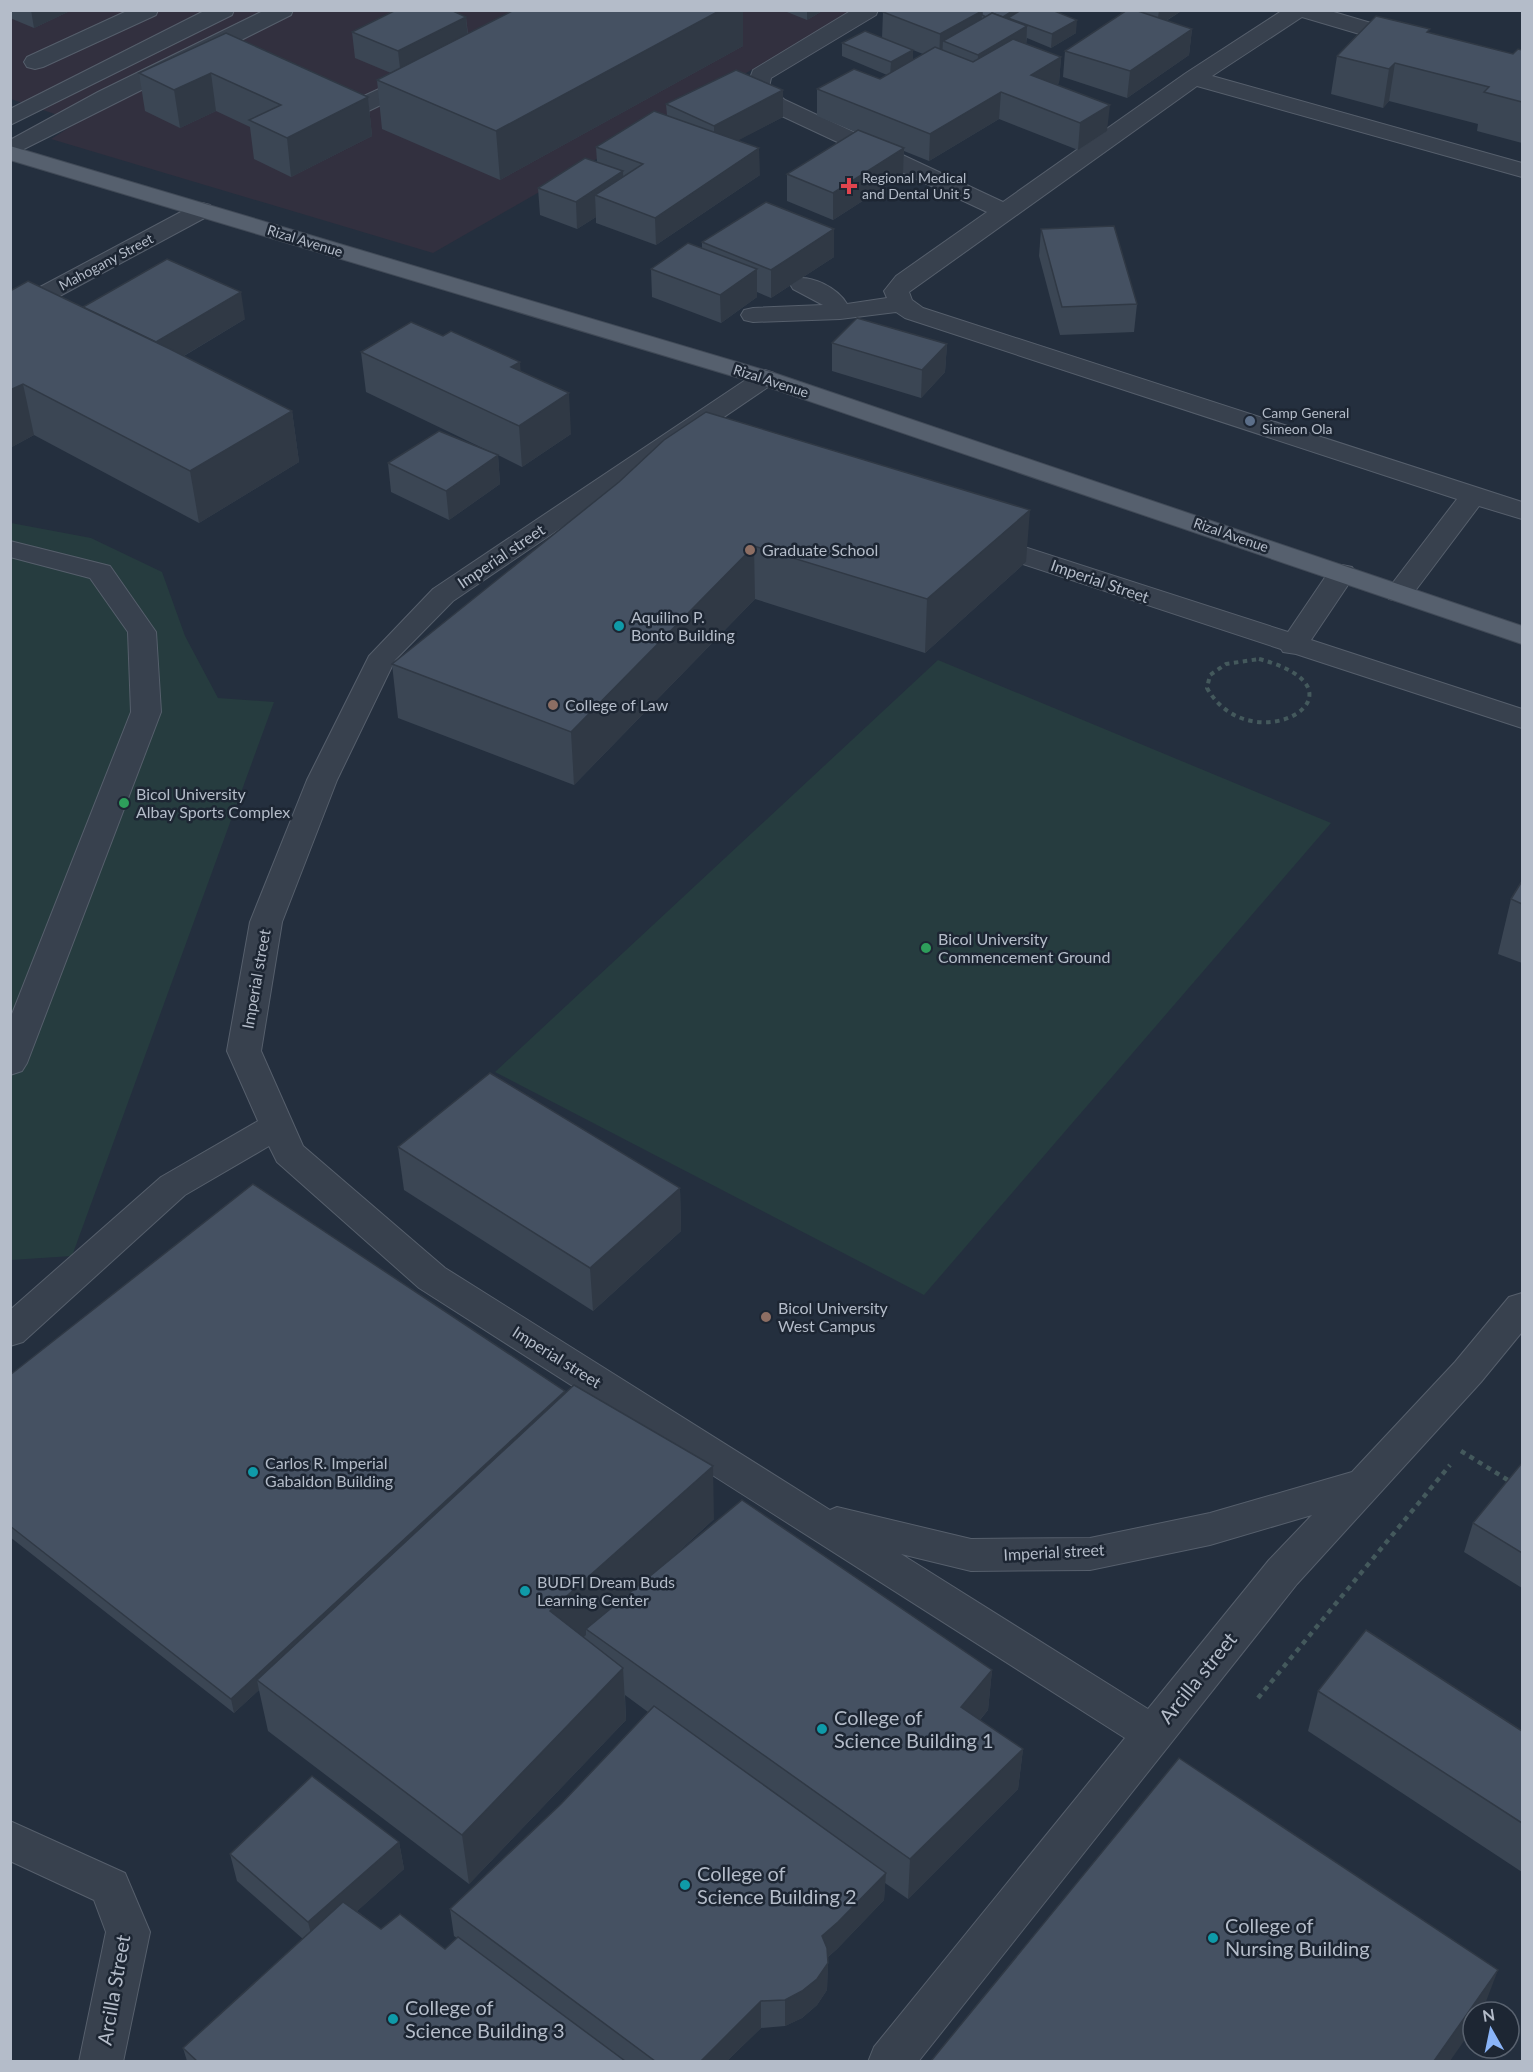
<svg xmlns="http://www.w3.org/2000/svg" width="1533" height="2072" viewBox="0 0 1533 2072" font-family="Lato,sans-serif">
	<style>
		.medical { fill: #32303f }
		.green { fill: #263c3f }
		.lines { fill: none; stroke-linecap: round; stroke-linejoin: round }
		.minor-casing { stroke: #565f6c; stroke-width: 2 }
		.major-casing { stroke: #414a57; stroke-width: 2 }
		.path-far1 { stroke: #44595c; stroke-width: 4; stroke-dasharray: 4.5 4.5; stroke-linecap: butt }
		.path { stroke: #44595c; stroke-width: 4.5; stroke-dasharray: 5 5; stroke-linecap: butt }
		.minor { fill: #38414e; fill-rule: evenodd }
		.major { fill: #56606e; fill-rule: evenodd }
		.wall { fill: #3b4654; fill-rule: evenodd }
		.shaded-wall { fill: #303945 }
		.building { fill: #455162; stroke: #303945; stroke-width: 1.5 }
		.health-dot { fill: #e0444e; stroke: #1d2633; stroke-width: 2 }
		.service-dot { fill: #5c6f8a; stroke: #1d2633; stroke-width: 2 }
		.education-dot { fill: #8d6e63; stroke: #1d2633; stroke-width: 2 }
		.culture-dot { fill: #0f9aa8; stroke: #1d2633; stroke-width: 2 }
		.leisure-dot { fill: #2e9e5b; stroke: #1d2633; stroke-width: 2 }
		.labels { text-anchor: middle; stroke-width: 5; stroke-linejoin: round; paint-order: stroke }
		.far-poi-label { font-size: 14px; fill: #b4bcc9; stroke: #1d2633; text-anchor: start }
		.far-street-label { font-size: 14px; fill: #b4bcc9; stroke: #1d2633 }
		.poi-label { font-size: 16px; fill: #b4bcc9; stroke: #1d2633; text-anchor: start }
		.street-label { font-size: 16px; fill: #b4bcc9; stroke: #1d2633 }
		.near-street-label { font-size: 20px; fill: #b4bcc9; stroke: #1d2633 }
		.near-poi-label { font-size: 20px; fill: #b4bcc9; stroke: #1d2633; text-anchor: start }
	</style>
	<rect width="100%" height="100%" fill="#242f3e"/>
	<!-- medical -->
	<polygon class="medical" points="11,11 854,11 433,253 51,139 78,122 11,99"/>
	<!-- green -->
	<g class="green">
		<polygon points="11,523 91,538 162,572 185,636 218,698 274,702 72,1256 11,1260"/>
		<polygon points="938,660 1331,823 924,1295 495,1072"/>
	</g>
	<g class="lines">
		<!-- minor casing -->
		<g class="minor-casing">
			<g id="minor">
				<polygon points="129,10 158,10 156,15 43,67 35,69 27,67 24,62 27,57"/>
				<polygon points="206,10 234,10 232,15 10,125 10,109"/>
				<polygon points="265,10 293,10 291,15 10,156 10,140 98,92"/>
				<path d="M852,10H878L876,15L771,78L769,87L785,100L1003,202L1186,73L1283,10H1327L1415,36L1418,41L1415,46L1407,48L1302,17L1212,76L1522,163V177L1197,86L909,292L912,300L923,308L1522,502V519L1479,506L1409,599L1399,601L1389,599L1385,593L1457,499L905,318L896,312L840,319L753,322L744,320L741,315L744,310L753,308L823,305L793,289L790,284L793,279C811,274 838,288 847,304L887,298L884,291L896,276L987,212L769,110L746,89L753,70Z"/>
				<polygon points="420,70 428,72 431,77 428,82 354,118 346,120 338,118 335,113 338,108"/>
				<polygon points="202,203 210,205 214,210 210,215 19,318 10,320 10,303 194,205"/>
				<path d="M765,370L774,373L778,378L774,383L453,601L395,660L337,780L282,922L261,1051L303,1146L445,1268L830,1510L837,1507L971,1539L1090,1538L1210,1513L1352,1472L1455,1362L1509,1297L1522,1293V1332L1481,1382L1297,1584L918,2062H868L874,2047L1125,1738L419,1288L277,1162L269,1146L185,1195L23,1342L10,1346V1310L161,1177L258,1121L227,1051L250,922L307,780L369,656L433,589L756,373ZM1312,1515L1269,1560L1148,1709L901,1554L971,1571L1090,1570L1210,1545Z"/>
				<polygon points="984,534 1288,632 1332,567 1342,565 1352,567 1356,573 1311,640 1522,709 1522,728 1296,654 1283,652 1281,649 974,548 970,542 974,536"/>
				<polygon points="10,541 110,566 156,632 161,712 27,1063 22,1071 10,1075 10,1019 131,712 128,632 90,578 10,557"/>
				<polygon points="10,1821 125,1873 150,1932 123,2062 79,2062 106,1932 94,1900 10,1861"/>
			</g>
		</g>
		<!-- major casing -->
		<g class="major-casing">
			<polygon id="major" points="10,146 774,373 1522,626 1522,644 756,383 10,160"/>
		</g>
		<!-- path-far1 -->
		<path class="path-far1" d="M1259,659C1380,691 1251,766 1207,688L1210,675L1226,664Z"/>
		<!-- path -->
		<g class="path">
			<polyline points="1461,1451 1511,1482"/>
			<polyline points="1258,1698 1450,1465"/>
		</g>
		<!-- minor -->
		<use href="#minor" class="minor"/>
		<!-- major -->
		<use href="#major" class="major"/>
	</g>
	<!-- wall -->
	<g class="wall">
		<polygon points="10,10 72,10 34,28 10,18"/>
		<polygon points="514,10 743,10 743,46 500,180 382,129 377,80 391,73 355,58 352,32 466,17 468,34"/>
		<polygon points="782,10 824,10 807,20"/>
		<path d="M1052,10L1076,33L1051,48L1027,38L1026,44L1061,57L1059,83L1057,84L1107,131L1078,150L999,119L929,161L904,151L903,175L833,220L787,201V174L856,132L817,116V89L880,79L887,75L842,56V43L882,38L883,12ZM913,50L923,54L913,60Z"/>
		<polygon points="1117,10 1183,10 1166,21 1192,29 1189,55 1127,98 1063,77 1065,51 1123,13"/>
		<polygon points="226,33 368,97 372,136 291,177 254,159 250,127 216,111 180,128 145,111 139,73"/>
		<polygon points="1429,33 1513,54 1522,50 1522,143 1477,131 1478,124 1389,101 1383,108 1331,94 1337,56"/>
		<polygon points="783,90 783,117 738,140 760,175 656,245 596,223 596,217 577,229 540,215 538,188 597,162 596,147 667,115 666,104"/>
		<polygon points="1041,229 1137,304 1134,332 1060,335 1039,256"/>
		<polygon points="702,242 834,257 771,298 757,292 757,297 721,323 652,297 651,269 702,249"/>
		<polygon points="10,291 83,307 245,319 184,356 292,411 299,462 199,523 34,435 10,448"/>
		<polygon points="832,343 947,344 945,372 921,398 832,371"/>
		<polygon points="361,352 520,371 571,434 522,467 498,455 500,484 449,520 391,492 388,463 497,455 366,392"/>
		<polygon points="619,482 1026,562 925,653 755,599 574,785 398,718 392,664"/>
		<polygon points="1522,881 1522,963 1498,954 1511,899"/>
		<polygon points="398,1147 680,1188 681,1231 593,1311 404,1190"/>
		<polygon points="10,1375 565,1391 565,1393 714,1519 666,1563 992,1670 988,1710 980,1720 1023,1749 1018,1789 908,1899 885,1883 884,1900 837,1949 828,1957 827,1990 817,2005 802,2018 785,2026 761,2028 727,2061 187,2061 183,2048 303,1939 237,1881 230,1854 399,1842 404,1869 357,1911 381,1929 445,1949 457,1938 454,1936 450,1909 561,1804 648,1712 625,1695 626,1720 469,1884 268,1731 259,1690 234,1713 10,1537"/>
		<polygon points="1522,1463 1522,1588 1464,1552 1473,1523"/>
		<polygon points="1318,1691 1522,1731 1522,1872 1308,1731"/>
	</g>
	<!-- shaded-wall -->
	<g class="shaded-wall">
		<polygon points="31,10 72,10 34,28"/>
		<polygon points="721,10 743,10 743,46 500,180 496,131"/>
		<polygon points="807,10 824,10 807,20"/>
		<polygon points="1014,10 1025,10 1008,18 1007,27 998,21"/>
		<polygon points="1159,10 1183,10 1157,26"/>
		<polygon points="982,11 981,37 943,41 942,59 939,61 940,34"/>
		<polygon points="466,17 468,43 401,77 398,51"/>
		<polygon points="1077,20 1076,33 1051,48 1052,34"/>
		<polygon points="1027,26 1026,53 977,82 978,55"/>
		<polygon points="1192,29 1189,55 1127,98 1130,71"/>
		<polygon points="913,50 913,64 890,76 891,62"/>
		<polygon points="1061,57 1059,83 1030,101 1031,75"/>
		<polygon points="1395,63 1389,101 1383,108 1389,69"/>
		<polygon points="211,73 216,111 180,128 174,90"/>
		<polygon points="783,90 783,117 714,153 714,126"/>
		<polygon points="1001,92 999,119 929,161 930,134"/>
		<polygon points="368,97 372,136 291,177 287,138"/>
		<polygon points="1110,105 1107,131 1078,150 1080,123"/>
		<polygon points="759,148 760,175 656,245 655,218"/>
		<polygon points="904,148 903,175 833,220 833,193"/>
		<polygon points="623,171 624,199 595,195 596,217 577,229 576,202"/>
		<polygon points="834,229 834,257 771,298 771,270"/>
		<polygon points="757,269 757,297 721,323 720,295"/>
		<polygon points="241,292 245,319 150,376 145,348"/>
		<polygon points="947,344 945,372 921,398 922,370"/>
		<polygon points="520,362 523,403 511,367"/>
		<polygon points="23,384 34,435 10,448 10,390"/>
		<polygon points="569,393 571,434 522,467 519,426"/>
		<polygon points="292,411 299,462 199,523 190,471"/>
		<polygon points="498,455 500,484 449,520 446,491"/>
		<polygon points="1030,510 1026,562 925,653 927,599"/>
		<polygon points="754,546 755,599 574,785 571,732"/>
		<polygon points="680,1188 681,1231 593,1311 590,1268"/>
		<polygon points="565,1391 566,1406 257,1680 259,1690 234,1713 231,1699"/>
		<polygon points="713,1466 714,1519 590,1632 586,1629 586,1635 555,1663 550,1611"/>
		<polygon points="623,1668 626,1720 469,1884 462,1835"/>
		<polygon points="992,1670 988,1710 957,1747 961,1707"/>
		<polygon points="1023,1749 1018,1789 908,1899 910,1859"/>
		<polygon points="399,1842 404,1869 315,1949 308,1922"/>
		<polygon points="886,1873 884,1900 837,1949 821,1963 822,1936"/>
		<polygon points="828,1963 827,1990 817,2005 802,2018 785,2026 785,2000"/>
		<polygon points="1498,1970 1482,2012 1473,2012 1473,2028 1450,2061 1434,2061"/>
		<polygon points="761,2001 761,2028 727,2061 701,2061"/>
	</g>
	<!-- building -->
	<g class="building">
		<polygon points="396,10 451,10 466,17 398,51 352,32"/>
		<polygon points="514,10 721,10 496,131 377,80"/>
		<polygon points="885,10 981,10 982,11 940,34 883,12"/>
		<polygon points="981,10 1014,10 1003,17 992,13 986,17 982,15 982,11"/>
		<polygon points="1021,10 1052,10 1077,20 1052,34 1008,18"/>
		<polygon points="1127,10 1135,10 1192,29 1130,71 1065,51"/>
		<polygon points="992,13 1027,26 978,55 943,41"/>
		<polygon points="1376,16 1430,29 1427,32 1513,54 1518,49 1522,50 1522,102 1484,92 1489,87 1395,63 1389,69 1337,56"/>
		<polygon points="865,31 913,50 891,62 842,43"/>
		<polygon points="226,33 368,97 287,138 249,120 281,105 211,73 174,90 139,73"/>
		<polygon points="1013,39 1061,57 1031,75 1110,105 1080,123 1001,92 930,134 817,89 854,69 880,79 935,47 973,62"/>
		<polygon points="736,70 783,90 714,126 666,104"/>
		<polygon points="654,111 759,148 655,218 595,195 643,164 596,147"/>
		<polygon points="858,130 904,148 833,193 787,174"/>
		<polygon points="585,158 623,171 576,202 538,188"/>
		<polygon points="766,202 834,229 771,270 702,242"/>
		<polygon points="1114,226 1137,304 1062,307 1041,229"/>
		<polygon points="688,243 757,269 720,295 651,269"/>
		<polygon points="167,259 241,292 156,342 83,307"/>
		<polygon points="28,281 170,349 292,411 190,471 23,384 10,390 10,291"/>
		<polygon points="857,318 947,344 922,370 832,343"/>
		<polygon points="411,322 443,336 451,331 520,362 511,367 569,393 519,426 361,352"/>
		<polygon points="706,412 1030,510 927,599 754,546 571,732 392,664 619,482 664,440"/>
		<polygon points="439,431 498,455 446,491 388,463"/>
		<polygon points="1522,881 1522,904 1511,899"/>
		<polygon points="490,1073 680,1188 590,1268 398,1147"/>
		<polygon points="253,1184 565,1391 231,1699 10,1526 10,1375"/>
		<polygon points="574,1385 713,1466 550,1611 623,1668 462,1835 257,1680"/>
		<polygon points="1522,1463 1522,1553 1473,1523"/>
		<polygon points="742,1500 992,1670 961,1707 1023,1749 910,1859 586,1629"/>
		<polygon points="1366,1630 1522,1731 1522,1823 1318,1691"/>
		<polygon points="654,1706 886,1873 838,1922 822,1936 827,1948 828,1963 817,1979 802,1991 785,2000 761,2001 701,2061 655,2061 450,1909 561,1804"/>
		<polygon points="1179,1758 1498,1970 1434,2061 931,2061"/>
		<polygon points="312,1776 399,1842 308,1922 230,1854"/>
		<polygon points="343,1902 381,1929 400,1914 445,1949 458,1937 625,2061 197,2061 183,2048"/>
	</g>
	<!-- markers -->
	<path class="health-dot" d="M846 177h6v6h6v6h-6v6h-6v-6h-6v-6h6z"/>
	<circle class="service-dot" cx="1250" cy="421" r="6"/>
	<g class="education-dot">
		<circle cx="750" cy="550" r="6"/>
		<circle cx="553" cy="705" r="6"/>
		<circle cx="766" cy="1317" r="6"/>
	</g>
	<g class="culture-dot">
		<circle cx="619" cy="626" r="6"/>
		<circle cx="253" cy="1472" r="6"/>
		<circle cx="525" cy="1591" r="6"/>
		<circle cx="822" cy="1729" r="6"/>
		<circle cx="685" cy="1885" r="6"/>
		<circle cx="1213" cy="1938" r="6"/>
		<circle cx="393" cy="2019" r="6"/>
	</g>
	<g class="leisure-dot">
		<circle cx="124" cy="803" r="6"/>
		<circle cx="926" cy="948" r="6"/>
	</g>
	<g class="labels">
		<!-- far-poi labels -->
		<g class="far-poi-label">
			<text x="862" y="183">Regional Medical<tspan x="862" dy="16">and Dental Unit 5</tspan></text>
			<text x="1262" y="418">Camp General<tspan x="1262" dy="16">Simeon Ola</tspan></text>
		</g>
		<!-- far-street labels -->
		<g class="far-street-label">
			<text transform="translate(305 241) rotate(17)" y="5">Rizal Avenue</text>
			<text transform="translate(106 262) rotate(-28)" y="5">Mahogany Street</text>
			<text transform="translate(771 381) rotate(18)" y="5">Rizal Avenue</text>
			<text transform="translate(1231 535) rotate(19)" y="5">Rizal Avenue</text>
		</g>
		<!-- poi labels -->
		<g class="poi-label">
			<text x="762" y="556">Graduate School</text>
			<text x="631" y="623">Aquilino P.<tspan x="631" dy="18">Bonto Building</tspan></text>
			<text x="565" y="711">College of Law</text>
			<text x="136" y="800">Bicol University<tspan x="136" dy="18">Albay Sports Complex</tspan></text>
			<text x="938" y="945">Bicol University<tspan x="938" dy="18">Commencement Ground</tspan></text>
			<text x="778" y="1314">Bicol University<tspan x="778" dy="18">West Campus</tspan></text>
			<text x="265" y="1469">Carlos R. Imperial<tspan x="265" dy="18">Gabaldon Building</tspan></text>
			<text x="537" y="1588">BUDFI Dream Buds<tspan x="537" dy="18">Learning Center</tspan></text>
		</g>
		<!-- street labels -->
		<g class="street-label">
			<text transform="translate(501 556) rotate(-34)" y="6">Imperial street</text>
			<text transform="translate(1100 581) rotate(19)" y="6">Imperial Street</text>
			<text transform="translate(256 979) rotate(-80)" y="6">Imperial street</text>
			<text transform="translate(557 1357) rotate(32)" y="6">Imperial street</text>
			<text transform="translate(1054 1552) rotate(-3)" y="6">Imperial street</text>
		</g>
		<!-- near-street labels -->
		<g class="near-street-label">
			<text transform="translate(1198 1678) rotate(-51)" y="7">Arcilla street</text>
			<text transform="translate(114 1990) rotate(-80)" y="7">Arcilla Street</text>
		</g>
		<!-- near-poi labels -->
		<g class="near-poi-label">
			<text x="834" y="1725">College of<tspan x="834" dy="23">Science Building 1</tspan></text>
			<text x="697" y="1881">College of<tspan x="697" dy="23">Science Building 2</tspan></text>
			<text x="1225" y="1933">College of<tspan x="1225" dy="23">Nursing Building</tspan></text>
			<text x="405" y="2015">College of<tspan x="405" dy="23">Science Building 3</tspan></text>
		</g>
	</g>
	<!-- border -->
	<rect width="1533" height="2072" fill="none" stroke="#b4bcc9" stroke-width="24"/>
	<!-- north arrow -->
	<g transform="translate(1491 2030) rotate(351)"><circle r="28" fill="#1d2633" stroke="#59626f" stroke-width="1.5"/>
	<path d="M0-4.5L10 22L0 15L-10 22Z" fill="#8ab4f8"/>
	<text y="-9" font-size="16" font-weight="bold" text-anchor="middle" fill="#b4bcc9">N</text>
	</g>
</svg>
